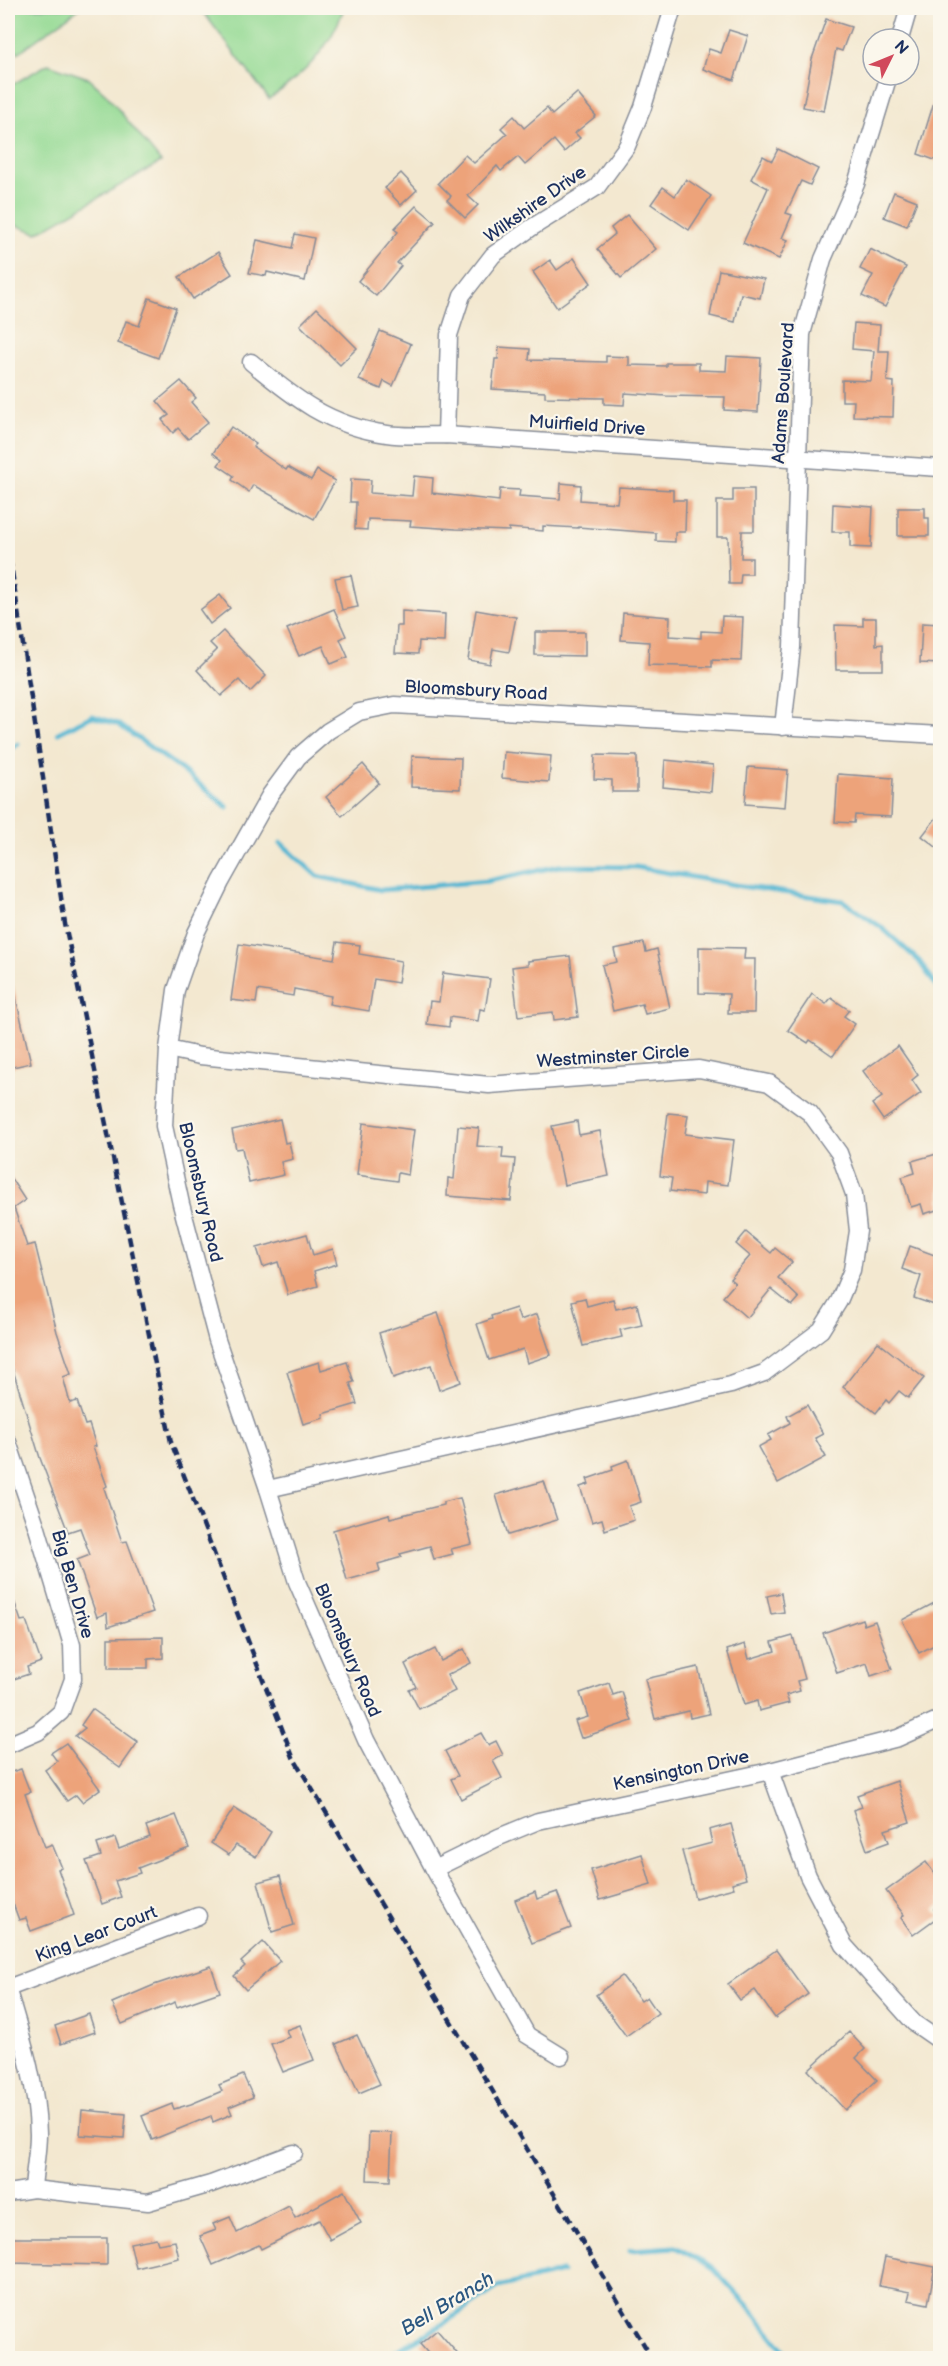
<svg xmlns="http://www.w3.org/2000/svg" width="948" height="2366" viewBox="0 0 948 2366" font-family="'Balsamiq Sans',sans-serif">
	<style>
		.green { fill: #95da94; stroke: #588479; stroke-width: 1.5 }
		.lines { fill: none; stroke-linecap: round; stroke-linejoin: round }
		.stream { stroke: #53b6d2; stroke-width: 5 }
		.building { fill: #eda37a }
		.minor-casing { stroke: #878c97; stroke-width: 19 }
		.minor { stroke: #fff; stroke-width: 16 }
		.rail { stroke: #1b2f5e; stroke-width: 4.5; stroke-dasharray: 9 4.5; stroke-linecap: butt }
		.labels { text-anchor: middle; stroke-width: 4.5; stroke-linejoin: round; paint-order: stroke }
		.street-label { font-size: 18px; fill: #1b2f5e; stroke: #fbf7ec }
		.water-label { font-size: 20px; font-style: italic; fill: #2c5881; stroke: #fbf7ec }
	</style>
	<rect width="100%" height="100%" fill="#fbf7ec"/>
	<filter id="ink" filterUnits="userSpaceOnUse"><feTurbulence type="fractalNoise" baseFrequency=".0167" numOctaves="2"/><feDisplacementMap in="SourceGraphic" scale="12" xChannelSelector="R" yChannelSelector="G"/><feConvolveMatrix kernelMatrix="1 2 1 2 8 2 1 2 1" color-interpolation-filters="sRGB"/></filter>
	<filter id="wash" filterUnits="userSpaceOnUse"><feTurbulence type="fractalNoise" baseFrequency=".008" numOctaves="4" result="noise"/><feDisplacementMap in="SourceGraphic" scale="24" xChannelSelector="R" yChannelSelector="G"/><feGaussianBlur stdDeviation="1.35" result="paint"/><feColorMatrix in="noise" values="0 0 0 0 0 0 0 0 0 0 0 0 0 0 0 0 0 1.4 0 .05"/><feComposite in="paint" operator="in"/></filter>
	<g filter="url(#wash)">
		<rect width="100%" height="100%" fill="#f3e8d0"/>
		<!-- green -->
		<g class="green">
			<polygon points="8,8 80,8 18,53 8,42"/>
			<path d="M200,8H344C330,49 305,74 269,99Z"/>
			<polygon points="48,64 88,78 106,94 161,162 37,233 12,224 8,205 8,87"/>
		</g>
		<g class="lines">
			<!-- stream -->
			<g class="stream">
				<polyline points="58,733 92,716 118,724 182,770 227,807"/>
				<polyline points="8,751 18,744"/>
				<polyline points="281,843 317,876 381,890 488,881 559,866 636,867 747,887 843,901 881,927 919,961 940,991"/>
				<polyline points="630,2250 675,2247 711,2266 750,2308 790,2358"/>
				<polyline points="384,2358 440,2326 498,2287 562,2272"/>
			</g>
		</g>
		<g id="blocks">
			<!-- building -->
			<g class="building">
				<polygon points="826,19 851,27 842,51 836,49 824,111 803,107 812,59"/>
				<polygon points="729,30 748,36 734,80 703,69 709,49 721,53"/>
				<polygon points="937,92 940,92 940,162 918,154"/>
				<polygon points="577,93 596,116 575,133 580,138 564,152 554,140 525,165 518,157 501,171 497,166 468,196 478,205 465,218 447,200 451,196 438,183 465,155 474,163 507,134 501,128 514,116 524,128 547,108 552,115"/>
				<polygon points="778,149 818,169 810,185 801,181 786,213 792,215 782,238 788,240 779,259 743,243 768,188 751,179 763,156 772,161"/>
				<polygon points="401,173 417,190 401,205 385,188"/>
				<polygon points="686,179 711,196 689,230 651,204 663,187 675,196"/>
				<polygon points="894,192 917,201 907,226 884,217"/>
				<polygon points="416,206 435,222 397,263 401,266 376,296 358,281 398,232 394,229"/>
				<polygon points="627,215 656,249 621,278 597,249 615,234 611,228"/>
				<polygon points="295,234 314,238 305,281 267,272 266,276 249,273 257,240 292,248"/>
				<polygon points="870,249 906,267 885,307 862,296 873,275 860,269"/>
				<polygon points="218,252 232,274 193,299 179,277"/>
				<polygon points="574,258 591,283 557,308 533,272 550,260 557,270"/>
				<polygon points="719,270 764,279 760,298 741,294 735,322 710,316"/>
				<polygon points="149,298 176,308 158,358 118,343 126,321 139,326"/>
				<polygon points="317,308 357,348 340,365 300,325"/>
				<polygon points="854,323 880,325 878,351 889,351 887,381 894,382 893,417 853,416 854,401 842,401 842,380 871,381 874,351 852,349"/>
				<polygon points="380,331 411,344 393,386 384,381 381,389 359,380"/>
				<polygon points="499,347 530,349 529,360 606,362 606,356 629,357 629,365 666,366 666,363 699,363 699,370 726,371 727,356 761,358 758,412 724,410 725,397 666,396 625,393 624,405 604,404 604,398 545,397 545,392 492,389 495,359 498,359"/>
				<polygon points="181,381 196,398 191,402 208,422 188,439 178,428 173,433 162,420 169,415 157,401"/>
				<polygon points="231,427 256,444 253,447 286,470 288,467 311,480 317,470 335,481 314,519 253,485 249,492 232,480 234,476 218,465 222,460 213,453"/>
				<polygon points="414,476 433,478 432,493 499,501 500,489 520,490 519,496 560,499 561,483 581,485 580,500 617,503 619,487 673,490 673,500 686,500 685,532 675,532 675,542 656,541 656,533 578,527 578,528 543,526 543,531 509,528 509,531 456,529 410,526 411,521 368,519 367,530 355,529 356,502 350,502 351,479 371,480 370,493 412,496"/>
				<polygon points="733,489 754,489 754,531 742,531 741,558 752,558 752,574 741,574 740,584 729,584 728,537 717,537 717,501 733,501"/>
				<polygon points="833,504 873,507 871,548 850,547 850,532 832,532"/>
				<polygon points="898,508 925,508 925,518 929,518 929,536 898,536"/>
				<polygon points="351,575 358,607 342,610 335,578"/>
				<polygon points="220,595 230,608 210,624 200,610"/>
				<polygon points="334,609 346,636 340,639 348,657 331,664 323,646 299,656 287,629"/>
				<polygon points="476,610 516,617 509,652 493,649 490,664 468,660"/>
				<polygon points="402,611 445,614 444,642 419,641 418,654 395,653 397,626 402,626"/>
				<polygon points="623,613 670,617 669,636 701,638 701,631 721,632 722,616 743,617 741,661 712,660 712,667 648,665 649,642 621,640"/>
				<polygon points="863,618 876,618 876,645 883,644 883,670 836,670 835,625 863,626"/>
				<polygon points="922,623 940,624 940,664 920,663"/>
				<polygon points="223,631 266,676 250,692 239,680 221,696 197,670 217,650 210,643"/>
				<polygon points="535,632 585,632 585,656 535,655"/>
				<polygon points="504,752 551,756 549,782 502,778"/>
				<polygon points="595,755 637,756 637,792 612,792 612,780 594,779"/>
				<polygon points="412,756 461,758 460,789 411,787"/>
				<polygon points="665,760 713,765 711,792 663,787"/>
				<polygon points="363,764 379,783 342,816 326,797"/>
				<polygon points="748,767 788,770 785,807 745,804"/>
				<polygon points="838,774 893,778 891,817 855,815 854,823 835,822"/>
				<polygon points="940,813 940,850 922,836"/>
				<polygon points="337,942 360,945 359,954 401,961 398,983 374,979 369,1011 329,1004 331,996 294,989 293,996 258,990 256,1003 231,1000 239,944 334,959"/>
				<polygon points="644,943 646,952 657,949 670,1008 645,1014 642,1004 613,1011 602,965 617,962 614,949"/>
				<polygon points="699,947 745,948 744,959 755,959 754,1013 728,1013 729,994 699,993"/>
				<polygon points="570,956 578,1017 554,1020 553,1012 518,1016 512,967 528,965 528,961"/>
				<polygon points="443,973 490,979 485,1010 480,1009 478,1021 450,1017 449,1027 427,1024 430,1001 439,1002"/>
				<polygon points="13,985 31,1063 8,1068 8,986"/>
				<polygon points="812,994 826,1004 831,998 849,1010 844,1016 855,1024 833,1056 810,1040 808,1043 788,1030"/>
				<polygon points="898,1046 918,1075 912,1080 921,1093 883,1120 872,1104 882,1097 863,1071"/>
				<polygon points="668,1113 688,1115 685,1134 734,1140 728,1185 705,1182 704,1195 670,1191 672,1178 660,1176"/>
				<polygon points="280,1119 285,1143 289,1142 293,1159 281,1162 284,1175 249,1183 242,1148 236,1149 232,1130"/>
				<polygon points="577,1121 579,1135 600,1131 609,1176 564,1185 552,1126"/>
				<polygon points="363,1123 414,1130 408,1175 398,1173 397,1181 357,1175"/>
				<polygon points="458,1126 479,1128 477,1146 503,1148 502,1158 515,1159 511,1201 447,1196 448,1178 454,1179"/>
				<polygon points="940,1153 940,1209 924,1214 921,1204 911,1207 902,1177 915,1173 912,1161"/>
				<polygon points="8,1174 25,1200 14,1208 27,1246 35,1244 57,1332 71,1374 63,1377 70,1403 77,1401 85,1425 89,1424 96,1446 93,1447 107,1486 104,1488 122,1542 127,1541 153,1612 108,1627 107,1613 97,1617 77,1560 90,1555 80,1528 68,1532 40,1458 8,1354"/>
				<polygon points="746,1232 771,1253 775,1248 792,1262 778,1278 799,1298 792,1306 771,1289 747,1318 723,1297 735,1283 730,1279 750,1256 736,1244"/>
				<polygon points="307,1234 313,1255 333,1249 337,1264 314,1271 318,1286 288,1295 278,1262 263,1267 257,1248"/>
				<polygon points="910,1246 940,1257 940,1307 914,1298 921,1276 902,1269"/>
				<polygon points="585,1298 587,1306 613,1299 616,1309 637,1304 642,1325 620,1330 622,1337 583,1346 572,1301"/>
				<polygon points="516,1308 520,1320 537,1314 551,1355 527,1363 523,1349 489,1360 477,1324 492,1319 491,1316"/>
				<polygon points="438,1313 461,1382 439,1390 431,1365 393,1378 379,1333"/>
				<polygon points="878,1342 924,1378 908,1398 899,1391 889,1403 886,1400 876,1413 843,1387"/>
				<polygon points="319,1362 321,1370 347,1362 354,1382 350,1383 357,1404 323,1414 324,1418 303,1424 287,1372"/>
				<polygon points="807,1405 823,1434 815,1438 826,1457 778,1483 758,1447 771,1440 768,1435 790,1423 787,1416"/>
				<polygon points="628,1460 641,1502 629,1506 634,1520 605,1530 602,1519 592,1522 580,1487 589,1484 587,1479 613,1470 612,1466"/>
				<polygon points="544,1481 557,1520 508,1535 496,1495"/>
				<polygon points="460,1498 472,1544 451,1549 453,1554 434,1559 430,1546 400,1554 402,1557 378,1564 380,1571 347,1580 333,1530 389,1514 390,1518 443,1505 443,1502"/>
				<polygon points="10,1589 21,1621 26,1620 41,1662 27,1667 29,1674 8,1681 8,1590"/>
				<polygon points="781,1593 784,1612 771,1614 767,1596"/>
				<polygon points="940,1600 940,1642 919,1653 902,1620"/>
				<polygon points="862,1619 864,1625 875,1621 892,1669 871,1676 867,1663 837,1673 823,1633"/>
				<polygon points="793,1636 805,1679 797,1681 800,1691 786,1695 789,1703 759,1711 757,1701 744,1705 727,1650 745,1644 749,1659 775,1651 772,1642"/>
				<polygon points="163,1637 163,1658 148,1659 148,1668 108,1668 108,1638"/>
				<polygon points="435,1649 441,1661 464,1649 471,1663 447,1675 455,1691 419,1709 409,1690 416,1687 405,1664"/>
				<polygon points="698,1667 709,1714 690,1718 689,1711 655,1719 645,1679"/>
				<polygon points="609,1683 613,1695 622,1692 632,1721 581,1738 575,1721 588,1717 580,1693"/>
				<polygon points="92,1709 138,1742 120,1768 75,1736 85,1728 81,1725"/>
				<polygon points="481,1733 488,1745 496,1741 503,1755 493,1761 502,1778 461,1799 451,1779 458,1776 445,1751"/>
				<polygon points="66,1743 100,1789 82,1802 76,1795 67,1801 45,1770 57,1761 51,1753"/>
				<polygon points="21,1769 30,1792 25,1794 45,1847 52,1844 62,1868 58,1869 74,1915 31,1931 26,1918 19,1920 8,1890 8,1773"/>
				<polygon points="897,1781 910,1822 885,1830 889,1842 867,1850 853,1810 862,1807 857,1795"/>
				<polygon points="234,1808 271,1832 256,1857 236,1845 229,1855 211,1843"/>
				<polygon points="176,1815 189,1848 138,1868 140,1873 115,1881 121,1897 102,1904 86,1861 101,1856 97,1844 115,1838 119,1849 150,1837 146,1826"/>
				<polygon points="731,1824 746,1879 732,1883 734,1888 695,1898 682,1851 712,1843 709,1830"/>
				<polygon points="642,1854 651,1885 600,1900 591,1870"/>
				<polygon points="926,1862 940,1881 940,1905 934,1909 939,1916 913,1935 901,1918 904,1915 886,1891"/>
				<polygon points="280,1876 294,1925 272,1932 258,1882"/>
				<polygon points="535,1892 537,1899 557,1892 571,1928 532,1943 515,1900"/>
				<polygon points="263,1942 280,1961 246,1990 234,1976 245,1966 241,1962"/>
				<polygon points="776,1950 808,1994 775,2018 755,1990 740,2000 728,1984"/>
				<polygon points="211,1966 220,1992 177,2007 175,2002 122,2024 112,2003 154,1985"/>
				<polygon points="622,1976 641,2001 647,1997 658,2013 626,2036 596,1995"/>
				<polygon points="89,2014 95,2032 61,2044 55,2026"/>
				<polygon points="300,2025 314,2060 283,2072 271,2044 289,2037 286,2030"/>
				<polygon points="849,2032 865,2049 856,2058 877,2080 845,2110 808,2070"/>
				<polygon points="357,2035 380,2084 359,2093 336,2044"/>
				<polygon points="243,2075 253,2097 229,2107 232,2114 213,2122 211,2116 152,2140 142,2116 172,2104 174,2109 191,2104 222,2091 219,2085"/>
				<polygon points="82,2110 126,2114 124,2138 80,2135"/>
				<polygon points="369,2132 392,2133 390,2181 367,2180"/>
				<polygon points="344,2191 361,2223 330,2240 319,2220 261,2249 259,2245 213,2265 200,2236 216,2230 213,2224 230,2217 237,2233 289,2206 295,2218"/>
				<polygon points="10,2238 107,2238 107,2265 10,2263"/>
				<polygon points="156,2238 158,2244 175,2241 179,2258 136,2268 130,2243"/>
				<polygon points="885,2257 935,2267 928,2304 908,2300 910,2292 879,2286"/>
				<polygon points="437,2330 461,2358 432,2358 420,2344"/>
			</g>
		</g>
	</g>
	<g filter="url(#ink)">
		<use href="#blocks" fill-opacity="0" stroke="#878c97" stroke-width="1.5"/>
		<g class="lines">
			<!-- minor casing -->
			<g class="minor-casing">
				<g id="minor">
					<polyline points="900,39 909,8"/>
					<path d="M251,362C294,398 329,426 387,434C406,437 427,435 446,435L940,468"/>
					<polyline points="446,435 449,335 462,295 493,255 531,228 597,187 627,146 643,107 673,8"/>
					<polyline points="783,727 792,647 802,334 823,259 856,184 889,75"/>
					<polyline points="168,1049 200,1056 489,1085 699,1069 769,1083 810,1113 839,1153 854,1194 858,1231 852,1270 839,1301 821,1330 764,1373 731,1385 268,1489"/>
					<polyline points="8,1442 37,1528 72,1645 73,1679 61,1712 38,1732 8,1745"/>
					<polyline points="770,1771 808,1876 844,1945 914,2023 940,2041"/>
					<polyline points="434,1869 499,1837 538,1821 770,1771 898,1738 940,1719"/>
					<polyline points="8,1988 198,1916"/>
					<path d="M8,1991C22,2038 37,2084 38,2134C38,2152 34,2171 33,2189"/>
					<polyline points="561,2056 527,2035 434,1869 366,1740 297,1582 268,1489 217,1340 181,1204 164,1126 168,1049 176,990 196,933 221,882 270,795 298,757 328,731 359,712 394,705 940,735"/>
					<polyline points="8,2193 33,2189 148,2202 211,2184 294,2153"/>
				</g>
			</g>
			<!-- minor -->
			<use href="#minor" class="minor"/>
			<!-- rail -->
			<polyline class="rail" points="8,545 65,924 171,1442 293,1757 652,2358"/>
		</g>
	</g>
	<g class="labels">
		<!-- street labels -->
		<g class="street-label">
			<text transform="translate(535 204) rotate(-35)" y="6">Wilkshire Drive</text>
			<text transform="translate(783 393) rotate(-86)" y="6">Adams Boulevard</text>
			<text transform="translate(587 425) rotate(4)" y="6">Muirfield Drive</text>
			<text transform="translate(476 690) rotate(3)" y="6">Bloomsbury Road</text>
			<text transform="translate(613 1056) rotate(-4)" y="6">Westminster Circle</text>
			<text transform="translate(201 1192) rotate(77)" y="6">Bloomsbury Road</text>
			<text transform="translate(73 1584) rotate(74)" y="6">Big Ben Drive</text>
			<text transform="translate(348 1650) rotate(67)" y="6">Bloomsbury Road</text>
			<text transform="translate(681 1770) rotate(-12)" y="6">Kensington Drive</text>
			<text transform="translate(96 1934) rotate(-21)" y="6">King Lear Court</text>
		</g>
		<!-- water labels -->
		<g class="water-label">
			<text transform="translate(447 2303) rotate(-31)" y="7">Bell Branch</text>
		</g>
	</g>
	<!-- margin -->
	<rect width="948" height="2366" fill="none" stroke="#fbf7ec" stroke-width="30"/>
	<!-- north arrow -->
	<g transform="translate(891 57) rotate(47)"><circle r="28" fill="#fbf7ec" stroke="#a1a7b3" stroke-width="1.5"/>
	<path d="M0-4.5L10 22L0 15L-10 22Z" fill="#d1495b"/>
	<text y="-9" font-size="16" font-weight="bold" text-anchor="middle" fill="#1b2f5e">N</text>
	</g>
</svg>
